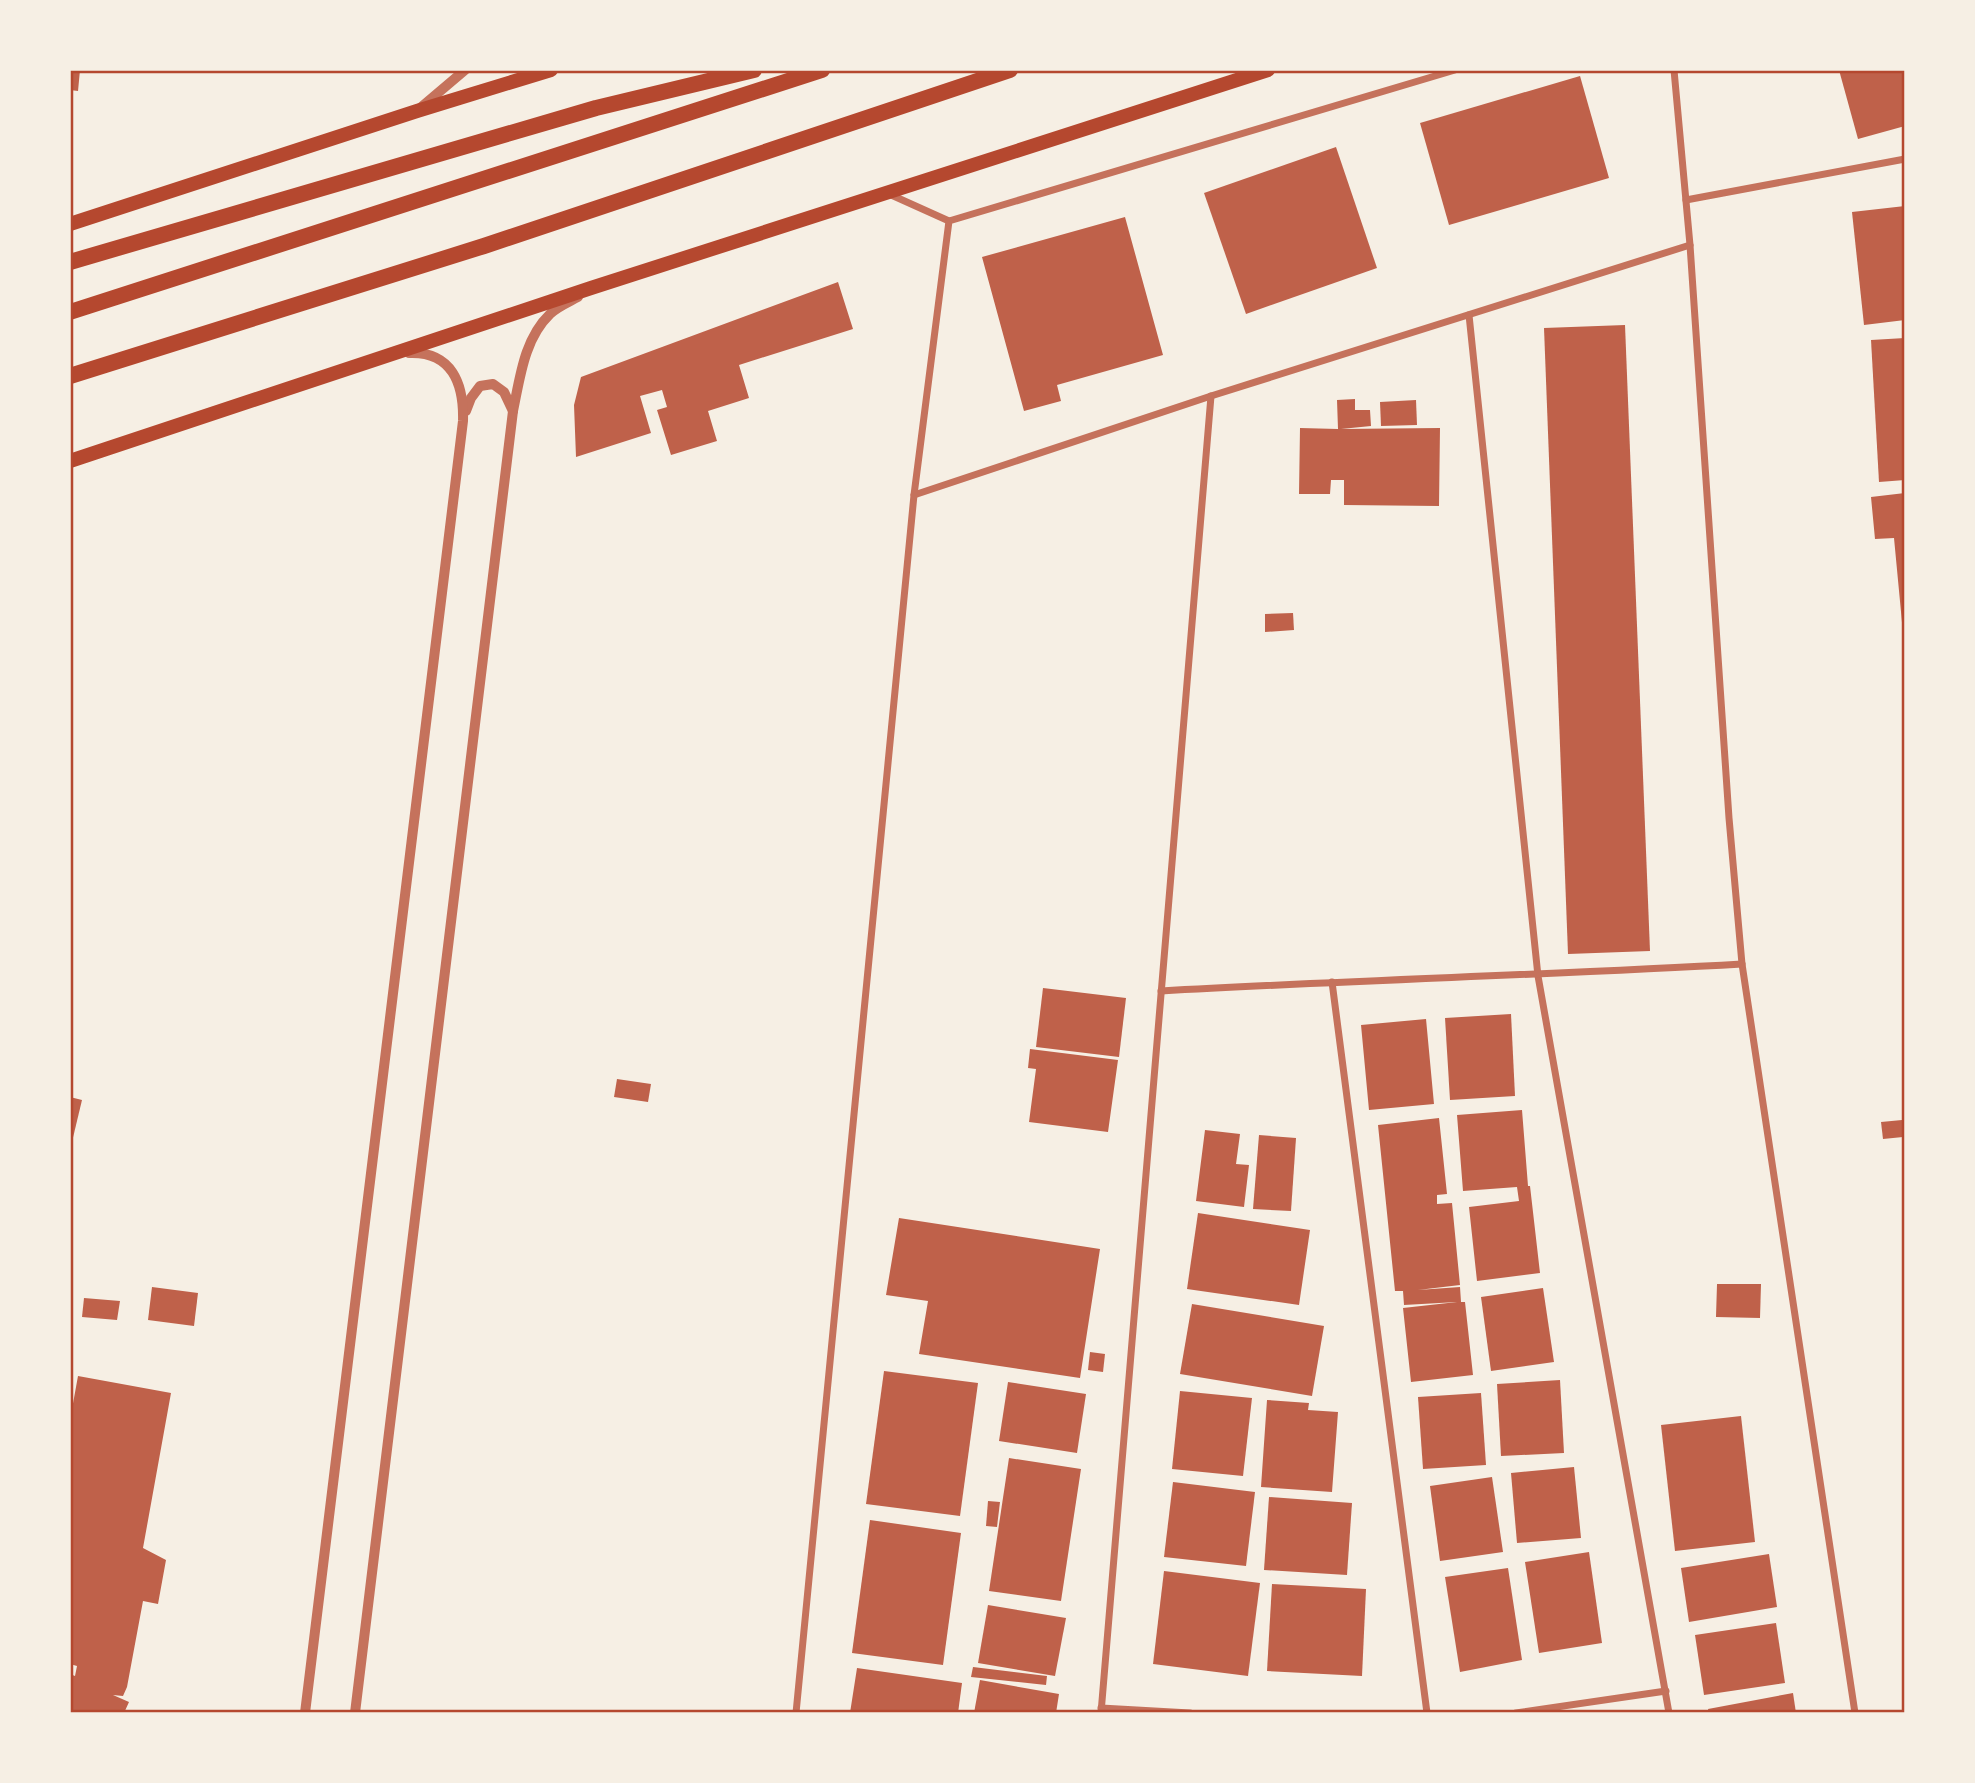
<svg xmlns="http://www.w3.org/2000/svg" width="1975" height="1783" viewBox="0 0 1975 1783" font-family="'Crimson Pro',serif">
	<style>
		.building { fill: #bf614a }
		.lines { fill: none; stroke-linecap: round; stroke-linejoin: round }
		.minor { stroke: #c5725c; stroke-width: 7 }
		.tertiary { stroke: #c5725c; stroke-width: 10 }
		.primary { stroke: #b5482f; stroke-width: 14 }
		.motorway { stroke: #b5482f; stroke-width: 16 }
		.neatline { fill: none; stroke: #b5482f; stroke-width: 2.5 }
	</style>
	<rect width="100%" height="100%" fill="#f6efe4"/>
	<!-- building -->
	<g class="building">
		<polygon points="70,70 80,70 78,91 70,90"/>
		<polygon points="1839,70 1905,70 1905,126 1858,139"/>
		<polygon points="1580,76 1609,178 1449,225 1420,123"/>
		<polygon points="1336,147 1377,268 1246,314 1204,193"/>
		<polygon points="1905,206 1905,320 1864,325 1852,212"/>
		<polygon points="1125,217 1163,355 1057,385 1061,401 1024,411 982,257"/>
		<polygon points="838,282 853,329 739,365 749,398 708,411 717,441 671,455 657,410 667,407 662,390 640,396 651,433 576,457 574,405 581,377"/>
		<polygon points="1625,325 1650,951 1568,954 1544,328"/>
		<polygon points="1905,338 1905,480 1879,482 1871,340"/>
		<polygon points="1355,399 1355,410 1370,410 1371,426 1341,429 1440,428 1439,506 1344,505 1344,480 1331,480 1330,494 1299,494 1300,428 1338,429 1337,400"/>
		<polygon points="1416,400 1417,425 1381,426 1380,402"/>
		<polygon points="1905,493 1905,633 1903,633 1894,538 1875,539 1871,497"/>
		<polygon points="1293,613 1294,630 1265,632 1265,614"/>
		<polygon points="1043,988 1126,998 1119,1057 1036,1047"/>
		<polygon points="1511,1014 1515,1096 1450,1100 1445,1018"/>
		<polygon points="1426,1019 1434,1104 1369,1110 1361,1025"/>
		<polygon points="1030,1049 1118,1060 1108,1132 1029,1122 1036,1069 1028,1068"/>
		<polygon points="617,1079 651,1084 648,1102 614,1097"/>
		<polygon points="70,1097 82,1100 71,1146 70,1146"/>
		<polygon points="1522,1110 1528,1186 1530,1186 1540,1273 1477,1281 1469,1207 1519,1201 1517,1187 1463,1191 1457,1115"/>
		<polygon points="1439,1118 1447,1194 1437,1195 1437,1204 1452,1203 1460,1285 1418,1290 1460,1287 1461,1302 1465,1302 1473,1375 1411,1382 1403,1308 1457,1302 1404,1305 1403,1291 1395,1291 1378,1125"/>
		<polygon points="1902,1120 1903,1137 1883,1139 1881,1122"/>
		<polygon points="1205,1130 1240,1134 1236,1164 1249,1165 1244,1207 1196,1201"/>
		<polygon points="1259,1135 1296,1138 1291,1211 1253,1209"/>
		<polygon points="1198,1213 1310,1230 1299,1305 1187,1289"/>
		<polygon points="899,1218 1100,1249 1080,1378 919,1354 928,1301 886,1295"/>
		<polygon points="1717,1284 1761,1284 1760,1318 1716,1317"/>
		<polygon points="152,1287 198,1293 194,1326 148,1320"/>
		<polygon points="1543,1288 1554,1362 1491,1371 1481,1297"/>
		<polygon points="84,1298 120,1301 117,1320 82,1317"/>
		<polygon points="1192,1304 1324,1326 1312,1396 1180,1374"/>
		<polygon points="1090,1352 1105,1354 1103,1372 1088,1370"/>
		<polygon points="884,1371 978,1383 960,1516 866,1504"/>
		<polygon points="78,1376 171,1393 143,1548 166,1560 158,1604 143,1601 127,1687 123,1696 113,1695 129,1702 124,1713 70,1713 70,1674 75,1676 77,1666 70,1664 70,1420"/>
		<polygon points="1560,1380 1564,1453 1501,1456 1497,1384"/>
		<polygon points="1008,1382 1086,1394 1077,1453 999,1441"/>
		<polygon points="1180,1391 1252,1398 1243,1476 1172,1469"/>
		<polygon points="1481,1393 1486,1465 1423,1469 1418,1397"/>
		<polygon points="1267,1400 1309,1403 1308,1410 1338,1412 1332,1492 1261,1487"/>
		<polygon points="1741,1416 1755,1542 1675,1551 1661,1425"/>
		<polygon points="1009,1458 1081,1469 1061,1601 989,1591"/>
		<polygon points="1574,1467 1581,1538 1517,1543 1511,1473"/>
		<polygon points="1492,1477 1503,1552 1440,1561 1430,1486"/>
		<polygon points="1173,1482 1255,1492 1246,1566 1164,1557"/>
		<polygon points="1269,1497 1352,1503 1347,1575 1264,1570"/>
		<polygon points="988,1501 1000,1502 997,1527 986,1526"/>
		<polygon points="870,1520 961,1533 943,1665 852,1653"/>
		<polygon points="1589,1552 1602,1643 1539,1653 1525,1562"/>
		<polygon points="1769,1554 1777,1607 1689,1622 1681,1568"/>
		<polygon points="1508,1568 1522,1660 1460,1672 1445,1577"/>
		<polygon points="1164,1571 1260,1583 1248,1676 1153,1664"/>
		<polygon points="1272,1584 1366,1589 1362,1676 1267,1671"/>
		<polygon points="988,1605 1066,1618 1055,1676 978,1663"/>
		<polygon points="1776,1623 1785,1683 1704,1695 1695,1635"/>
		<polygon points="973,1667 1047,1676 1046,1685 971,1677"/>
		<polygon points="857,1668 962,1683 958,1713 850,1713"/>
		<polygon points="980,1680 1059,1694 1056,1713 974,1713"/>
		<polygon points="1793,1693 1796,1713 1709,1713 1708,1709"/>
	</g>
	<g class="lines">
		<!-- minor -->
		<g class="minor">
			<polyline points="1674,70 1690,245 1729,818 1742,964 1855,1713"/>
			<polyline points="889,194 949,221"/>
			<polyline points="1686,200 1905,159"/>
			<polyline points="1469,315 1538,976 1669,1713"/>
			<polyline points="914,495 1211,396 1690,245"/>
			<polyline points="1332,982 1427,1713"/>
			<path d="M1161,991C1355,980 1548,975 1742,964"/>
			<polyline points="1101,1708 1190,1713"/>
			<polyline points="796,1713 914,495 949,221 1455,70"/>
			<polyline points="1101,1713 1211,396"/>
			<polyline points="1516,1713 1666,1691"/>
		</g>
		<!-- tertiary -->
		<g class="tertiary">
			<polyline points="419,109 465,70"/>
			<polyline points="466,411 471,398 480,386 493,384 504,392 513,411"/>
			<path d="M305,1713L463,421C464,384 452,351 409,353"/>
			<path d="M355,1713L513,411C520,378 524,339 550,314C557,307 569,302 578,297"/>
		</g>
		<!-- primary -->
		<g class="primary">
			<polyline points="70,224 417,111 551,70"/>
			<polyline points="70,461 591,288 1268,70"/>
		</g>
		<!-- motorway -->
		<g class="motorway">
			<polyline points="70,262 596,108 754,70"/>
			<polyline points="70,312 822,70"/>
			<polyline points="70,376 484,246 1010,70"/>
		</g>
	</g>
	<!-- border -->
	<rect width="1975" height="1783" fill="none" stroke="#f6efe4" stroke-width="144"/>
	<rect x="72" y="72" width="1831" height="1639" class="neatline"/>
</svg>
